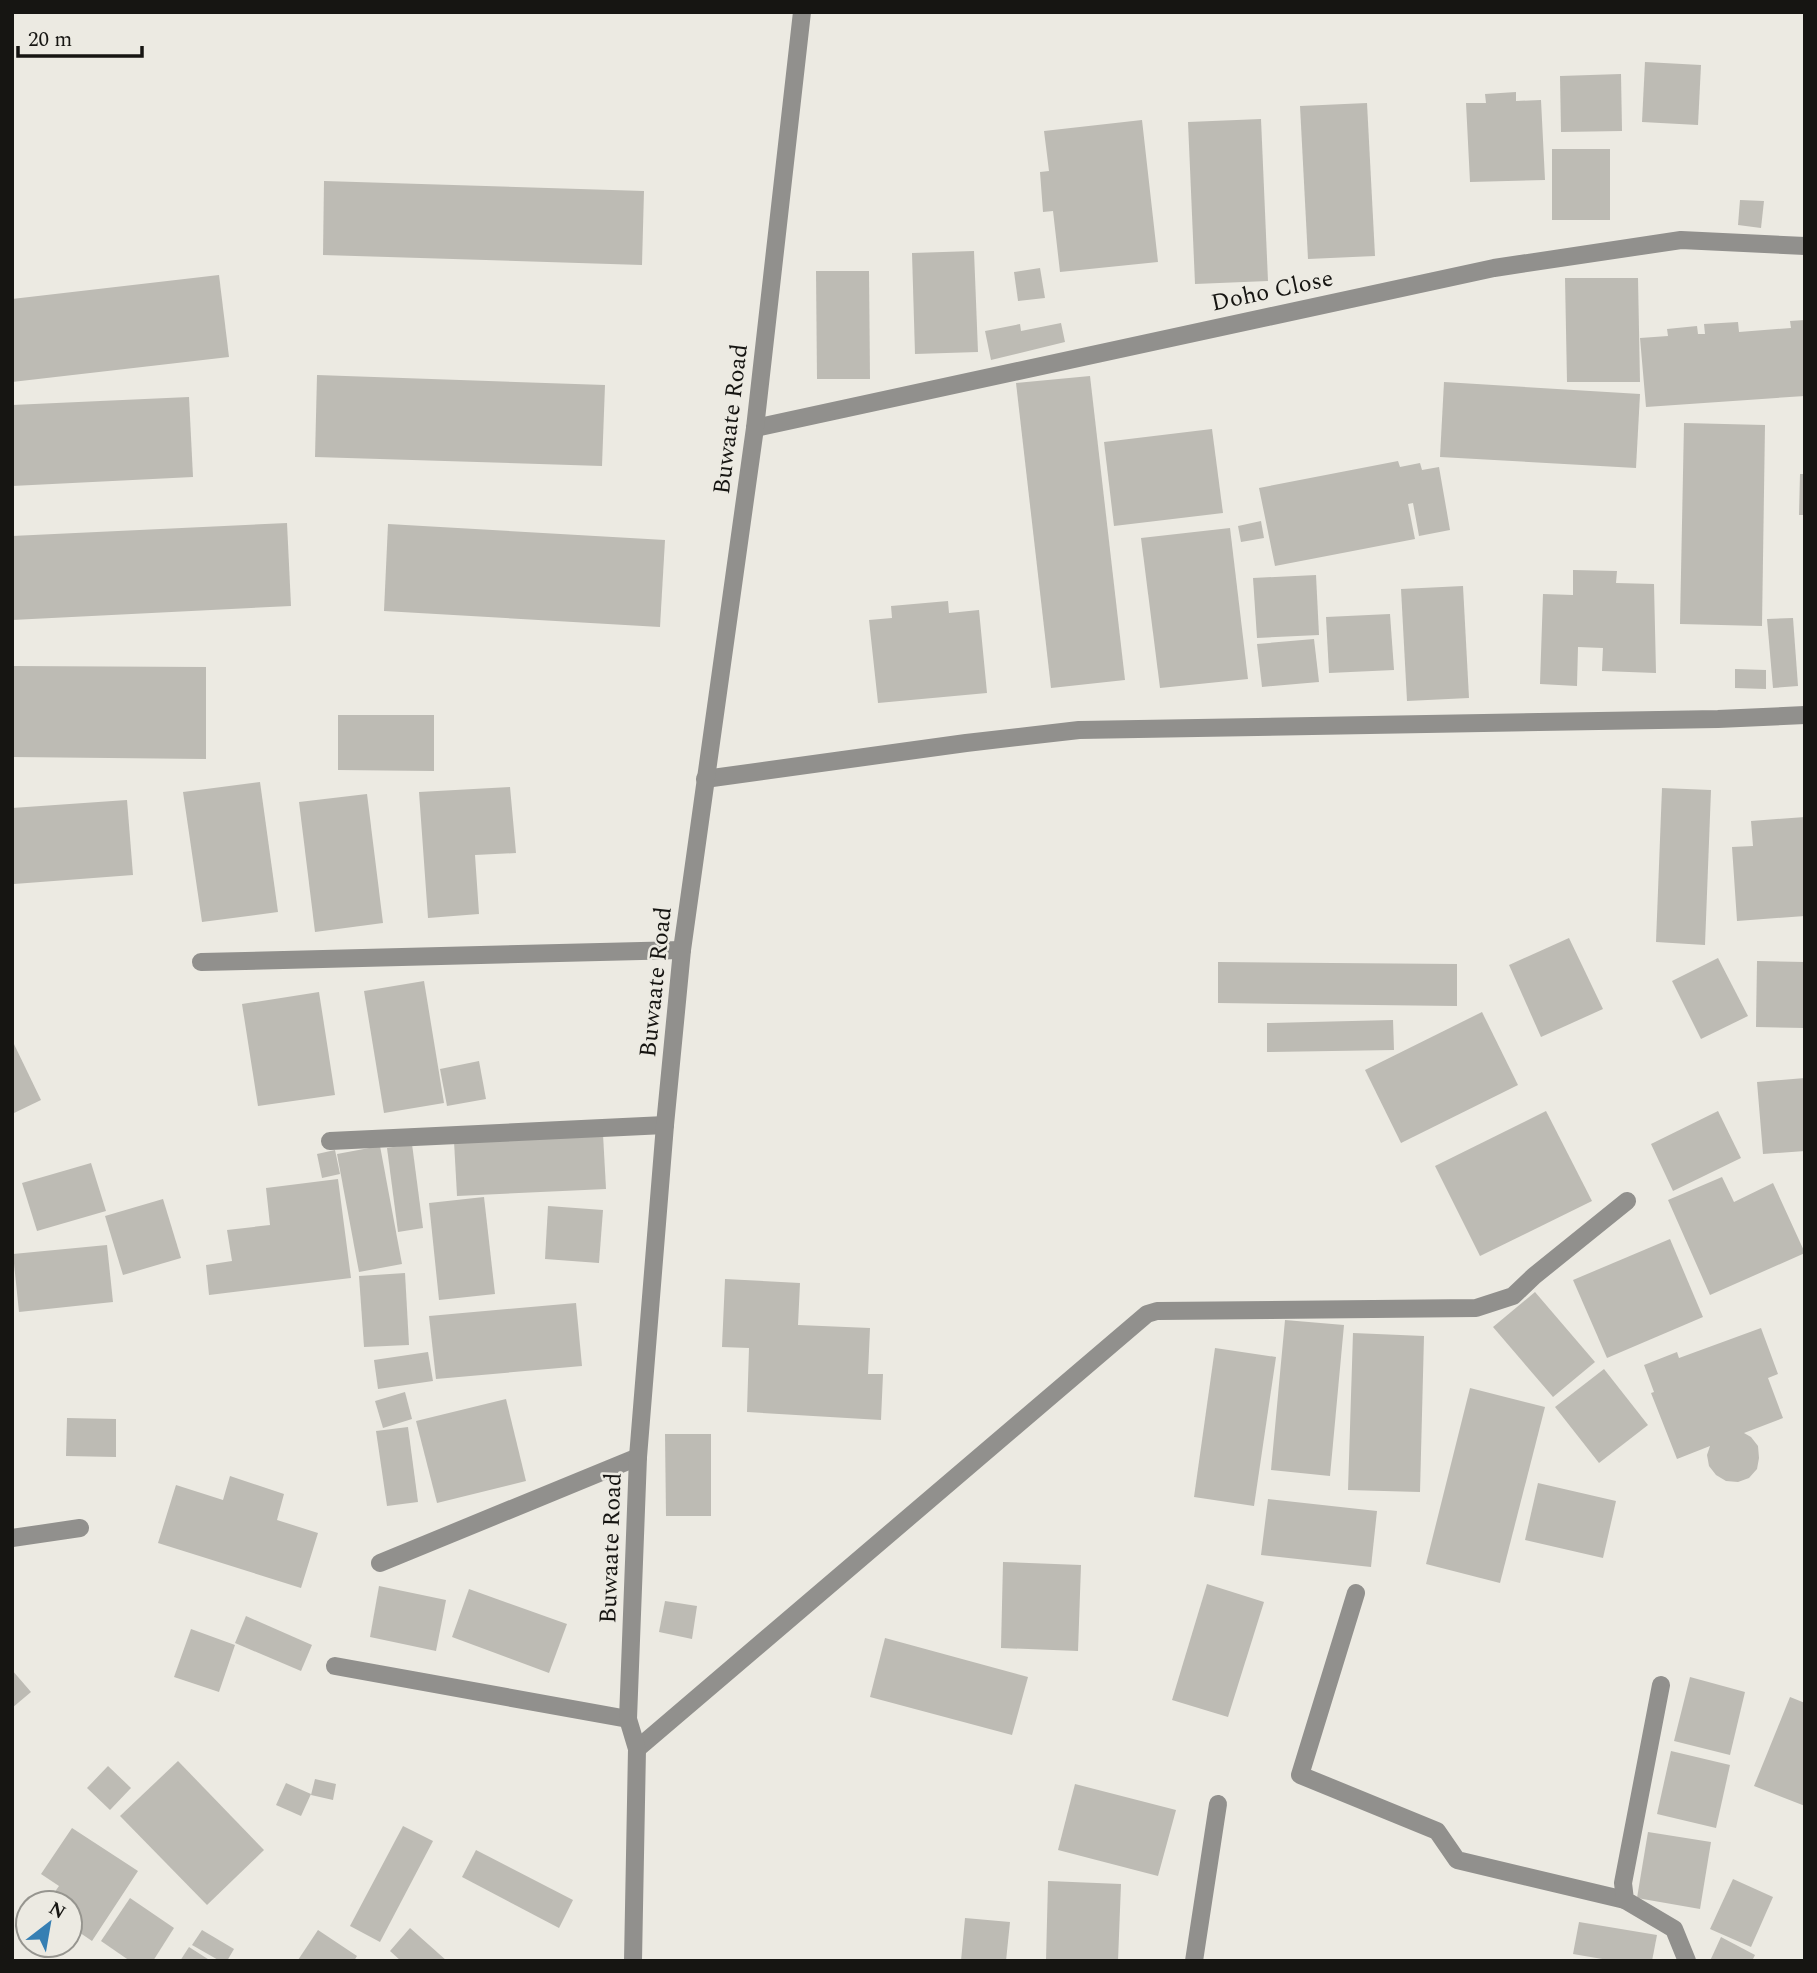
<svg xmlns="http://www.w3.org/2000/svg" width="1817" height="1973" viewBox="0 0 1817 1973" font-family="Spectral,serif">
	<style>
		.building { fill: #bdbbb4 }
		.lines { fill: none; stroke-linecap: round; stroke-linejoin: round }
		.minor { stroke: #91908d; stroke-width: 18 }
		.labels { text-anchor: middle; stroke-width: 5; stroke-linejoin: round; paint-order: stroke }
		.street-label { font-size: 24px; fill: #161512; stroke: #eceae2 }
	</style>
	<rect width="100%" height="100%" fill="#eceae2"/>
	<!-- building -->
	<g class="building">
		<polygon points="1645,62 1701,65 1698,125 1642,122"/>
		<polygon points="1621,74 1622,131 1561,132 1560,76"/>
		<polygon points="1516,92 1516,101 1541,100 1545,180 1470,182 1466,103 1486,103 1485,94"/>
		<polygon points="1367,103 1375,256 1308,259 1300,106"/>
		<polygon points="1261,119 1268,281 1195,284 1188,122"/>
		<polygon points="1142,120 1158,262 1060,272 1053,211 1043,212 1040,172 1049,171 1044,131"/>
		<rect x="1552" y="149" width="58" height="71"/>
		<polygon points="324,181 644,191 642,265 323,255"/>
		<polygon points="1740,200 1764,201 1761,228 1738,225"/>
		<polygon points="974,251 978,352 915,354 912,253"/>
		<polygon points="1040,268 1045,298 1018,301 1014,272"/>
		<polygon points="816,271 869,271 870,379 817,379"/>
		<polygon points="219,275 229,357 12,382 12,299"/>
		<polygon points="1565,278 1638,278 1640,382 1567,382"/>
		<polygon points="1805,320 1805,396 1646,407 1640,338 1668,336 1667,329 1697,326 1698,334 1705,334 1704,324 1738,322 1739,332 1791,328 1790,321"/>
		<polygon points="1061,323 1065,342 991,360 985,331 1020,324 1021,331"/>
		<polygon points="317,375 605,385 602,466 315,457"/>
		<polygon points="1090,376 1125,680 1051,688 1016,383"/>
		<polygon points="1444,382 1640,394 1636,468 1440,457"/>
		<polygon points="189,397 193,477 12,486 12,405"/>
		<polygon points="1684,423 1765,425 1762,626 1680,624"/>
		<polygon points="1212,429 1223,513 1114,526 1104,442"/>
		<polygon points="1398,461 1400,467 1420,463 1422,470 1439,467 1450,530 1419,536 1413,503 1408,504 1415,539 1275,566 1259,488"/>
		<polygon points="1800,474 1805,474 1805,515 1799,515"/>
		<polygon points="1261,521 1264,538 1241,542 1238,526"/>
		<polygon points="287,523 291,606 12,620 12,536"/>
		<polygon points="388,524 665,540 660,627 384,611"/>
		<polygon points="1230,528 1248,679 1160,688 1141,538"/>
		<polygon points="1573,570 1617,571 1616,583 1654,584 1656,673 1602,671 1603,648 1578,647 1577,686 1540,684 1543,594 1573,595"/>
		<polygon points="1316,575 1319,635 1257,638 1253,578"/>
		<polygon points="1463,586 1469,698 1407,701 1401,589"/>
		<polygon points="948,601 949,613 979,610 987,693 878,703 869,620 892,618 891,606"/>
		<polygon points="1390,614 1394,670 1329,673 1326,617"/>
		<polygon points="1793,618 1798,686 1773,688 1767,619"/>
		<polygon points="1314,639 1319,682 1262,687 1257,644"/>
		<polygon points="12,666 206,667 206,759 12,757"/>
		<polygon points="1735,669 1766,670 1766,689 1735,688"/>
		<polygon points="338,715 434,715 434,771 338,770"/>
		<polygon points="260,782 278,912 202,922 183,792"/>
		<polygon points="510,787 516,853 475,855 479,914 428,918 419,792"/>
		<polygon points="1662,788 1711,790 1705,945 1656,942"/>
		<polygon points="367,794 383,923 315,932 299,802"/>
		<polygon points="127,800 133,875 14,884 12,808"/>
		<polygon points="1805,817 1805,916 1737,921 1732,847 1753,846 1751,821"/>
		<polygon points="1569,938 1603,1009 1541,1037 1509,965"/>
		<polygon points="1718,958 1748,1016 1701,1039 1672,981"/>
		<polygon points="1757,961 1805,962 1805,1028 1756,1027"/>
		<polygon points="1218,962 1457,964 1457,1006 1218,1003"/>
		<polygon points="424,981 444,1103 384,1113 364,991"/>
		<polygon points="319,992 335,1095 258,1106 242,1004"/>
		<polygon points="1482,1012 1518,1085 1401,1143 1365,1070"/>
		<polygon points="1393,1020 1394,1050 1267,1052 1267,1023"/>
		<polygon points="12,1040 41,1100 12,1114"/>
		<polygon points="479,1061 486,1099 447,1106 440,1069"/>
		<polygon points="1805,1078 1805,1151 1763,1154 1757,1082"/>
		<polygon points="1546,1111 1592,1201 1480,1256 1435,1166"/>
		<polygon points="1718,1111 1741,1158 1673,1191 1651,1144"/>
		<polygon points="603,1134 606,1189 457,1196 454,1141"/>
		<polygon points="412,1144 423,1228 398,1232 387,1148"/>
		<polygon points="380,1146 402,1264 359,1272 337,1154"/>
		<polygon points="335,1150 340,1174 322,1178 317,1154"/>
		<polygon points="91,1163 106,1211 37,1231 22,1183"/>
		<polygon points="1722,1177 1734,1202 1773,1183 1805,1253 1710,1295 1668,1200"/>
		<polygon points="338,1179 351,1278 209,1295 206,1265 232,1261 227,1230 270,1225 266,1188"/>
		<polygon points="484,1197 495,1294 439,1300 429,1203"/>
		<polygon points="163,1199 181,1258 123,1275 105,1216"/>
		<polygon points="548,1206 603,1210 599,1263 545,1259"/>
		<polygon points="1670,1239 1703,1317 1607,1358 1573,1280"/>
		<polygon points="107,1245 113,1302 19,1312 13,1254"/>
		<polygon points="405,1273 409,1345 364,1347 359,1276"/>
		<polygon points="725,1279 800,1283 798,1325 870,1328 868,1374 883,1374 881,1420 747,1412 749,1348 722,1347"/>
		<polygon points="1535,1292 1595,1362 1553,1397 1493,1327"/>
		<polygon points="576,1303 582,1366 436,1379 429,1316"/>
		<polygon points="1285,1320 1344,1325 1330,1476 1271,1470"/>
		<polygon points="1761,1328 1778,1374 1768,1378 1783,1418 1744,1433 1751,1437 1758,1446 1759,1458 1757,1469 1749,1478 1738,1482 1726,1481 1716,1475 1709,1466 1707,1455 1710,1446 1677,1459 1651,1393 1654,1392 1644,1365 1677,1352 1679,1358"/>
		<polygon points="1353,1333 1424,1336 1420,1492 1348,1490"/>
		<polygon points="1215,1348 1276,1357 1254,1506 1194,1497"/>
		<polygon points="428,1352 433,1381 378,1389 374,1360"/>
		<polygon points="1604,1369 1648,1425 1599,1463 1555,1407"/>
		<polygon points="1470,1388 1545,1407 1500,1583 1426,1564"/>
		<polygon points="405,1392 412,1419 383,1428 375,1401"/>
		<polygon points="506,1399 526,1481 437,1503 416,1421"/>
		<polygon points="67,1418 116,1419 116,1457 66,1456"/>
		<polygon points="408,1427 418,1502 387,1506 376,1431"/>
		<polygon points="665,1434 711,1434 711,1516 666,1516"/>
		<polygon points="230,1476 284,1494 277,1520 318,1533 301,1588 158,1543 176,1485 223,1500"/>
		<polygon points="1538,1483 1616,1501 1603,1558 1525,1540"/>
		<polygon points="1268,1499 1377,1511 1371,1567 1261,1555"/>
		<polygon points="1003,1562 1081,1565 1078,1651 1001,1648"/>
		<polygon points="1207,1584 1264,1602 1228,1717 1172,1700"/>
		<polygon points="379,1586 446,1600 436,1651 370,1637"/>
		<polygon points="469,1589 567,1624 549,1673 452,1637"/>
		<polygon points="665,1601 697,1606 692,1639 659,1632"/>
		<polygon points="246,1616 312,1645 301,1671 235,1643"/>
		<polygon points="191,1629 235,1645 219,1692 174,1677"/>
		<polygon points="885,1638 1028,1677 1012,1735 870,1697"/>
		<polygon points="12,1670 31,1692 12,1708"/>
		<polygon points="1690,1677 1745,1692 1730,1755 1674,1741"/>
		<polygon points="1790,1697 1805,1703 1805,1806 1754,1786"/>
		<polygon points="1671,1751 1730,1765 1716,1828 1657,1814"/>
		<polygon points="178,1761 264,1850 207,1905 120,1816"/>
		<polygon points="108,1766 131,1788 110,1810 87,1788"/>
		<polygon points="315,1779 336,1784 333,1800 311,1795"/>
		<polygon points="286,1783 311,1794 301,1816 276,1805"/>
		<polygon points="1075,1784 1176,1810 1158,1876 1058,1850"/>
		<polygon points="403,1826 433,1841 380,1942 350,1926"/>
		<polygon points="72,1828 138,1871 92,1941 70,1926 70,1903 47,1903 59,1886 41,1874"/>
		<polygon points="1648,1832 1711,1842 1700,1909 1637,1898"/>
		<polygon points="476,1850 573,1900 559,1928 462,1877"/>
		<polygon points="1733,1879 1773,1897 1751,1947 1710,1929"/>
		<polygon points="1048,1881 1121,1884 1118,1961 1046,1961"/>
		<polygon points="130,1898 174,1928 153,1961 130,1961 101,1941"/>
		<polygon points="965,1918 1010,1922 1006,1961 961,1961"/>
		<polygon points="1579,1922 1657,1935 1652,1961 1614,1961 1573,1954"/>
		<polygon points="410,1928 447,1961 401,1961 390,1951"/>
		<polygon points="202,1930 234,1949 227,1961 220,1961 192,1945"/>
		<polygon points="318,1930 357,1956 354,1961 298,1960"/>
		<polygon points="1721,1937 1755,1955 1752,1961 1710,1961"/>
		<polygon points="189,1947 211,1961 180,1961"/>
	</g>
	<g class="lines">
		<!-- minor -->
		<g class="minor">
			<polyline points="755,428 1494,268 1681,240 1805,246"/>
			<polyline points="705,779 966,743 1079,730 1718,719 1805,715"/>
			<polyline points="201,962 682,950"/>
			<polyline points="330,1141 665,1125"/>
			<polyline points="12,1538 80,1528"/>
			<polyline points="380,1563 638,1457"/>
			<polyline points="1356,1593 1300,1775 1437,1831 1457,1860 1625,1900"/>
			<polyline points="335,1666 628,1719"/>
			<polyline points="1661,1685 1623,1883 1625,1900 1674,1929 1687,1961"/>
			<polyline points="637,1749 1147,1314 1157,1311 1476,1308 1513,1296 1534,1276 1627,1201"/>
			<polyline points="633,1961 637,1749 628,1719 638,1457 665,1125 682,950 755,428 802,12"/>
			<polyline points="1194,1961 1218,1804"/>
		</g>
	</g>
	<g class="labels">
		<!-- street labels -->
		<g class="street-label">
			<text transform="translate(1272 290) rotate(-12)" y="8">Doho Close</text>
			<text transform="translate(730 419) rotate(-83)" y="8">Buwaate Road</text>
			<text transform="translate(655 982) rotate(-84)" y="8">Buwaate Road</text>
			<text transform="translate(610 1548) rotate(-88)" y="8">Buwaate Road</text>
		</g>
	</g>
	<!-- border -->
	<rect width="1817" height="1973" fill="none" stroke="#161512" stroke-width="28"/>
	<!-- north arrow -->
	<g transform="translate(49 1924) rotate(31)"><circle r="33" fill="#eceae2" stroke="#96958f" stroke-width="2"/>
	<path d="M0-5L12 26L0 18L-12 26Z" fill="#367fb3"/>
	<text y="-10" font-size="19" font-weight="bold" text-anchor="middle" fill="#161512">N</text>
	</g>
	<!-- scale -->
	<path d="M18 46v10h124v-10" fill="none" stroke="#161512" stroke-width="3.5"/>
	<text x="28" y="46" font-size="21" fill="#161512" stroke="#eceae2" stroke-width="5" paint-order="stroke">20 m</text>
</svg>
